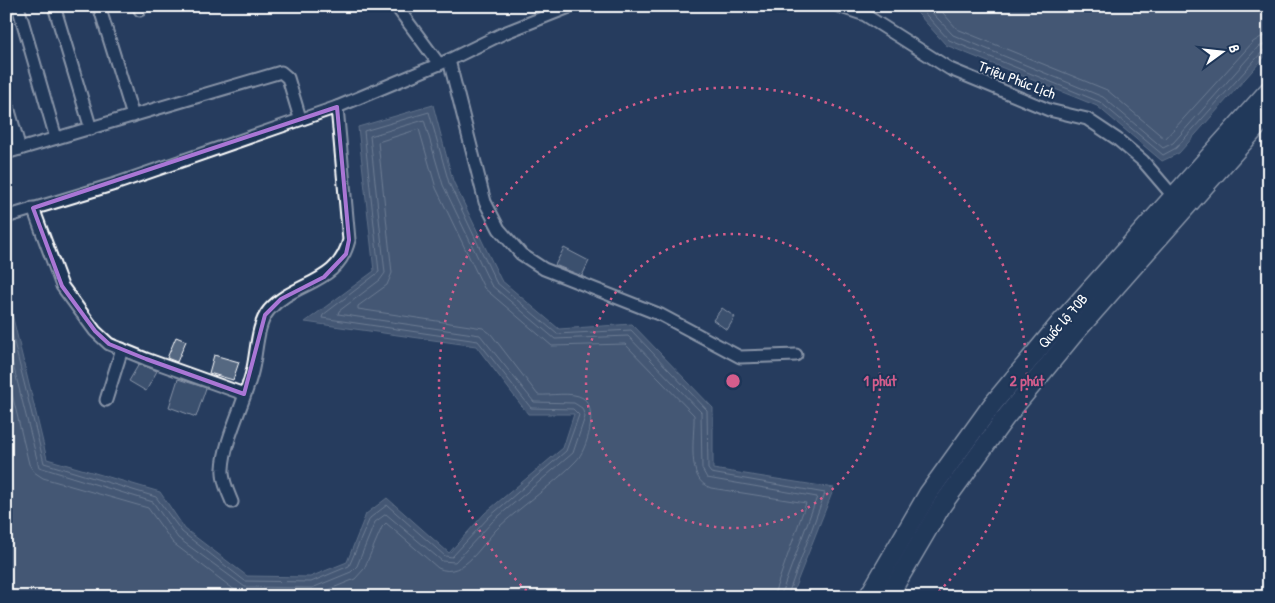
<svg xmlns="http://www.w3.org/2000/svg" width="1275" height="603" viewBox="0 0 1275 603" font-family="'Patrick Hand',sans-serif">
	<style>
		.water { fill: #67788e; stroke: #a4aebb }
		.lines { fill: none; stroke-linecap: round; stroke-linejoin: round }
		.shore { stroke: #c2c9d2; stroke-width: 1 }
		.building { fill: #556781; stroke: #fff }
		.minor-casing { stroke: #fff; stroke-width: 15 }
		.primary-casing { stroke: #fff; stroke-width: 21 }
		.minor { stroke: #1d3557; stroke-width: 11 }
		.primary { stroke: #1d3557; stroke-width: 18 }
		.marked { fill: none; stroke: #a976d5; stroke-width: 4; stroke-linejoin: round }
		.ring { fill: none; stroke: #d45d8c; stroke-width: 2.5; stroke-dasharray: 2.5 5 }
		.labels { text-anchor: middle; stroke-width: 4; stroke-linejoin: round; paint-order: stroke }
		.street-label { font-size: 15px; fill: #fff; stroke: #1d3557 }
		.centre { fill: #d45d8c; stroke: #1d3557; stroke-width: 2.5 }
		.ring-label { font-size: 15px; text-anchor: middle; font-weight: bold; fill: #d45d8c; stroke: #1d3557; stroke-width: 4; stroke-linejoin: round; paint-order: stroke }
	</style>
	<rect width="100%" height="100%" fill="#263d5e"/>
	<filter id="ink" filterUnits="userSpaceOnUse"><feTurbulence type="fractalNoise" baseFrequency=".02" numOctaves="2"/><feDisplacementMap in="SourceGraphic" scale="10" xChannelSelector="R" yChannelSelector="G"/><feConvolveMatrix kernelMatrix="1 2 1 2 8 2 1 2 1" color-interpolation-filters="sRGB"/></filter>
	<g filter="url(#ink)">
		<!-- water -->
		<g class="water">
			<polygon points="911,6 1269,6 1269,52 1179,153 1162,161 1097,106 946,45"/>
			<polygon points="433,105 453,181 501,280 559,329 632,324 713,408 713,469 834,488 791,597 6,597 6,289 47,459 160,492 185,529 247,576 310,577 347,562 366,514 387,498 449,553 485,513 563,448 574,414 528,414 476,346 305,322 374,271 358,127"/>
		</g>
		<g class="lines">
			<!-- shore -->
			<g class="shore">
				<polyline points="918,6 949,40 1100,102 1163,155 1176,148 1263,51 1269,49"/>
				<polyline points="926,6 953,35 1103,97 1163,148 1173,143 1258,47 1269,43"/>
				<polyline points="937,6 957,29 1107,90 1165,139 1253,42 1261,37 1269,36"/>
				<polyline points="6,310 44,463 156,497 182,532 245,581 311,582 349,566 370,518 387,505 445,556 452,557 489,517 566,451 579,415 573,409 531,408 478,341 322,318 323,315 379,272 364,131 429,112 449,183 496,282 557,334 631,330 707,410 708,469 711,473 825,493 787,597"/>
				<polyline points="6,337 39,467 153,502 178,538 245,587 312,588 351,572 357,566 375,522 386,514 442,561 455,562 493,521 573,453 585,417 582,408 574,403 534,402 480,335 338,314 339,311 380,280 385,273 370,136 424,120 443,185 491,285 555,339 628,336 701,412 702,469 707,478 817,497 780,597"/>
				<path d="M6,369L29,464L34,472L43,478L148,508L173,543L236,591L244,595L313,596L355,579L364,569L382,527L386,523L438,568C464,581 484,540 500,526C524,504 553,485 576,461C587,450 599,409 583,398C571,391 551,396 538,395L491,334L483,328L358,309V306L387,285L392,273L378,142L419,129L436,188L484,288L552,346L625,344L694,415C695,436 685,480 711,488L806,503L773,597"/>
			</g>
		</g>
		<!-- building -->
		<g class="building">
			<polygon points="564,248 589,261 582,276 555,265"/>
			<polygon points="722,308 735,317 727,330 713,320"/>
			<polygon points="176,337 186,341 177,362 167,358"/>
			<polygon points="214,355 239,362 233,380 209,373"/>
			<polygon points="139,364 157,371 146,391 129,381"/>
			<polygon points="178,379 206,388 196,417 169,407"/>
		</g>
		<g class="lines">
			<!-- minor casing -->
			<g class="minor-casing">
				<g id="minor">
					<polyline points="18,6 56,138"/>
					<polyline points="54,6 91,129"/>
					<polyline points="99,6 133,116"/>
					<polyline points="139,6 140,10"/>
					<polyline points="396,6 439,64"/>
					<polyline points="838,6 865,15 950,69 1049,110 1087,119 1117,139 1143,161 1173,196"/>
					<polyline points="449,60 485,202 499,229 521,254 544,269 661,315 740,357 796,355"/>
					<polyline points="6,100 20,149"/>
					<polyline points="6,153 281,72 288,78 300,118"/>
					<polyline points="33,208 62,286 95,331 109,344 146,359 244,394"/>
					<polyline points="6,217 115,184 337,107 449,60 504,33 572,6"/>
					<polyline points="106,400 122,349"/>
					<path d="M232,502C228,492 222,480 223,469C224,439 247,398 253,368C257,350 257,324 269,310C296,280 338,285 349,240L337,107"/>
				</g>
			</g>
			<!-- primary casing -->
			<g class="primary-casing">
				<g id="primary">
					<polyline points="868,597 928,494 992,405 1060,323 1269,90"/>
					<polyline points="888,597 942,505 1005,418 1073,335 1269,113"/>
				</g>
			</g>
			<!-- minor -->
			<use href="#minor" class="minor"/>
			<!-- primary -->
			<use href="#primary" class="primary"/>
		</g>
	</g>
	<!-- marked area -->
	<path d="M0 0H1275V603H0ZM337,107L349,240L346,254L324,277L281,299L265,315L244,394L146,359L109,344L95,331L62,286L33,208Z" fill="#263d5e" fill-opacity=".55" fill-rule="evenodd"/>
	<path class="marked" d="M337,107L349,240L346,254L324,277L281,299L265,315L244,394L146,359L109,344L95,331L62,286L33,208Z"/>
	<!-- distance rings -->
	<g class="ring">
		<circle cx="733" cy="381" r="147"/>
		<path d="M532 596A294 294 0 1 1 934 596"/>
	</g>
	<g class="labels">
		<!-- street labels -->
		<g class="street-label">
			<text transform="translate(1017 80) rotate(21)" y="5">Triệu Phúc Lịch</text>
			<text transform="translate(1063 321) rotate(-49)" y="5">Quốc lộ 70B</text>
		</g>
	</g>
	<circle cx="733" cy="381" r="8" class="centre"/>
	<g class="ring-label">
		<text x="880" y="386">1 phút</text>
		<text x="1027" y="386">2 phút</text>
	</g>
	<!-- margin -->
	<rect width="1275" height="603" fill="none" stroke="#1d3557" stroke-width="25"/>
	<rect x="12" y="12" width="1250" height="578" fill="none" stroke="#fff" stroke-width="2" filter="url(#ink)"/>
	<!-- north arrow -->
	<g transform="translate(1222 52) rotate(75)" stroke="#1d3557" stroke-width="4" paint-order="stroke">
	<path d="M0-4L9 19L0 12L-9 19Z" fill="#ffffff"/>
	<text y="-8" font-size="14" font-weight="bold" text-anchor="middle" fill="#ffffff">B</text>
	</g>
</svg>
